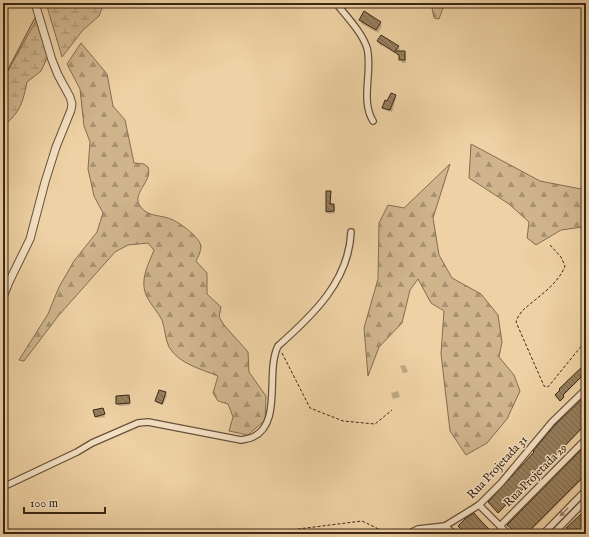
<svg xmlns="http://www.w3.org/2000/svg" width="589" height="537" viewBox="0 0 589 537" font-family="'IM FELL English',serif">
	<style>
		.forest { fill: url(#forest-firs); stroke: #846e50 }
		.wetland { fill: url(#wetland-marsh); stroke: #846e50 }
		.shadow { fill: #0003; fill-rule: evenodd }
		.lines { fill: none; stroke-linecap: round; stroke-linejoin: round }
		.stream { stroke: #816b4d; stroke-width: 1.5 }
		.building { fill: url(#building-back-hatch); stroke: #3a2815 }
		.minor-casing { stroke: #675239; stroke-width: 8 }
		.tertiary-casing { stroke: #675239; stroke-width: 9 }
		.path { stroke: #3a2815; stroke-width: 1; stroke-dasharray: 3 2; stroke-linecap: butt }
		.minor { stroke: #f4e1c4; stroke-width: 5.5 }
		.tertiary { stroke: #f4e1c4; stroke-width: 7 }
		.oneway { fill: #97846c }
		.labels { text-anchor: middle; stroke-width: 3; stroke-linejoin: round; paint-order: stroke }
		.street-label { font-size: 12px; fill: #3a2815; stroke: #f4e1c4 }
	</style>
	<defs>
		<pattern id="forest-firs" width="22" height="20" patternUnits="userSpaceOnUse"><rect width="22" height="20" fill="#cfb48c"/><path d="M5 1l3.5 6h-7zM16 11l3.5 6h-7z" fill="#a99271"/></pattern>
		<pattern id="wetland-marsh" width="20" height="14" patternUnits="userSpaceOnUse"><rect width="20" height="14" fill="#cfb48c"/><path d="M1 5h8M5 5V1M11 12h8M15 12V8" fill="none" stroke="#a99271"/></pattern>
		<pattern id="building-back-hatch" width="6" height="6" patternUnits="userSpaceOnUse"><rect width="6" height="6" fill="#98805f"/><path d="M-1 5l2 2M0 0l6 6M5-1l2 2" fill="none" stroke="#7d694d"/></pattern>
	</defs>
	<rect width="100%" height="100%" fill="#eed1a4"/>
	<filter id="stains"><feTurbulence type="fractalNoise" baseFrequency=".005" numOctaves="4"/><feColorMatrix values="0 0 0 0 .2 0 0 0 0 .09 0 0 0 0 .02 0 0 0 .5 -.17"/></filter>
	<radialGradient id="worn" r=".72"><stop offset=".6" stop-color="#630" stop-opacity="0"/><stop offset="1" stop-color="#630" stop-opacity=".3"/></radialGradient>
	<!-- forest -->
	<g class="forest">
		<polygon points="431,3 442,3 443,8 439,19 434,18"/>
		<path d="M81,43L107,74L113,106L125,120L134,163L144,164L148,167C153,182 131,193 140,206C148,218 161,214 173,220C180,223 201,238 201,247C201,251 198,257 196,261L207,273V294L221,307L219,317L224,325L248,352L249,372L266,396L265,420L248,435L229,431L233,417L228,404L218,401L213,393L218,376C201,369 179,364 169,347C165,339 165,328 162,320C158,312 151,305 147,297C139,281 148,265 154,250L148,243L128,245L115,252L59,315L24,361L19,360L48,314L59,287L74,261L97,232L103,213L94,196L88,169L90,142L84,126L80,89L67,64Z"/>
		<polygon points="471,144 540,181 586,190 586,230 583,227 561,230 536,245 527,238 529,222 509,204 469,178"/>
		<polygon points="450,164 433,218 439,255 452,278 481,294 498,315 502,342 499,357 514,375 520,391 507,419 487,443 466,455 450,431 441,354 444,311 431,303 418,279 410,290 402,323 379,347 368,376 364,328 378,279 379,223 388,205 404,208"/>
	</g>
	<!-- wetland -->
	<g class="wetland">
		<polygon points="46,3 104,3 99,16 83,30 62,57"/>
		<path d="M38,17L48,56L41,71L27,82C23,102 20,113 3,126V80Z"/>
	</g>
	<!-- shadow -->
	<g class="shadow">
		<polygon points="360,20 380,22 382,26 378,33 362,24"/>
		<path d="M378,41L398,46L400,50L398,52H404L406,56V63H402L400,57L380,45ZM383,44L397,53V55L382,46Z"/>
		<polygon points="395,96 396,98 392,112 385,110 383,108"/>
		<polygon points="330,192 331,194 331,205 334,205 335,207 335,213 329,214 327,211"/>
		<polygon points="586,364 586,373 563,396 564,398 561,401 556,396"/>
		<polygon points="405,365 408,372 403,373 400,366"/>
		<polygon points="398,391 400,397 393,399 391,393"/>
		<polygon points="166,393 167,396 163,405 157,403 156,401"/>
		<polygon points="129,396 130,405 119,406 117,404"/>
		<polygon points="586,396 586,424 521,492 520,491 499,513 489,502"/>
		<polygon points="103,409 105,417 97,418 96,416"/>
		<polygon points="586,447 586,476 528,534 518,534 509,525"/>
		<polygon points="586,521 586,534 573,534"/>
		<polygon points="434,532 439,532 441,534 433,534"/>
	</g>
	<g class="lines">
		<!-- stream -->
		<g class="stream">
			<polyline points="40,7 42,3"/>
			<polyline points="3,79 35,18"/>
		</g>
	</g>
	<!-- building -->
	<g class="building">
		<polygon points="364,11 381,22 376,30 359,20"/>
		<polygon points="381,35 399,46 395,51 405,51 405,60 399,60 399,55 377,41"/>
		<polygon points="391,93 396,95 390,110 382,108 385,100 387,101"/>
		<polygon points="326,191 331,191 330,204 334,204 334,211 326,212"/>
		<polygon points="586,363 586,372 563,395 564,397 560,401 555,395 560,390 559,389"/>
		<polygon points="159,390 166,392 162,404 155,401"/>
		<polygon points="129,395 130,403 116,404 116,396"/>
		<polygon points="586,395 586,424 524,488 520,492 519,491 498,513 488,502 534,452 533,451 555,425"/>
		<polygon points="103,408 105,414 95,417 93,410"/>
		<polygon points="586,445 586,474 526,534 518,534 507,525"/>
		<polygon points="474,513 482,522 494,534 466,534 458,526 466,518"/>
		<polygon points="581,514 586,520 586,526 577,534 572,534 566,528"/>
	</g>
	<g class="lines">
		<!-- minor casing -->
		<g class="minor-casing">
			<g id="minor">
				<path d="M336,3C346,16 362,32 367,48C373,70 360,100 373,121"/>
				<path d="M3,487L77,452L92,443L138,423L148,422L241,440C245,439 249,439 253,437C283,423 265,372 278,346C313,315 349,281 351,232"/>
				<polyline points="479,505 508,534"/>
				<polyline points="445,526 454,534"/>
				<polyline points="500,526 586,439"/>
				<polyline points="408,534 418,529 445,526 479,505 501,483 552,422 586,389"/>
				<polyline points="543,534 586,490"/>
				<polyline points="553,534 586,500"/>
			</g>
		</g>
		<!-- tertiary casing -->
		<g class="tertiary-casing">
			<polyline id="tertiary" points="3,297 9,282 30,239 45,182 56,147 71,110 72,104 70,97 58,75 52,60 35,3"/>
		</g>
		<!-- path -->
		<g class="path">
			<path d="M550,245L561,257L565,266C558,285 536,298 522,311L518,317L516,322L544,386L548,387L583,344L586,342"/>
			<polyline points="282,353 310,408 343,421 375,424 392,410"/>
			<polyline points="199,534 228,534"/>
			<polyline points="258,534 362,521 389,534"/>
		</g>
		<!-- minor -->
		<use href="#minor" class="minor"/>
		<!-- tertiary -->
		<use href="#tertiary" class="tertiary"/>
	</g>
	<!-- one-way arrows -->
	<defs><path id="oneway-solid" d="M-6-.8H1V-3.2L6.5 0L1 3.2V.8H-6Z"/></defs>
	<use class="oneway" href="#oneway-solid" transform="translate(564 512) rotate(135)"/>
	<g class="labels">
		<!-- street labels -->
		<g class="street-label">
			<text transform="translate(497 467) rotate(-47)" y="4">Rua Projetada 31</text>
			<text transform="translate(535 475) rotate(-45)" y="4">Rua Projetada 29</text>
		</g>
	</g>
	<!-- margin -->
	<rect width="589" height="537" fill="none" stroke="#eed1a4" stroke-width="16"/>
	<rect x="4" y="4" width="581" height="529" fill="none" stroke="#3a2815" stroke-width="2"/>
	<rect x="8" y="8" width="573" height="521" fill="none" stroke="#3a2815"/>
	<!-- scale -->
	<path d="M24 507v6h81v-6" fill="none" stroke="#3a2815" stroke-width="2"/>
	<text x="30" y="507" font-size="12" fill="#3a2815" stroke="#f4e1c4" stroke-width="3" paint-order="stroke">100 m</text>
	<rect width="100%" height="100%" filter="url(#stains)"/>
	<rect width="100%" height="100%" fill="url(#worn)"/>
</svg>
